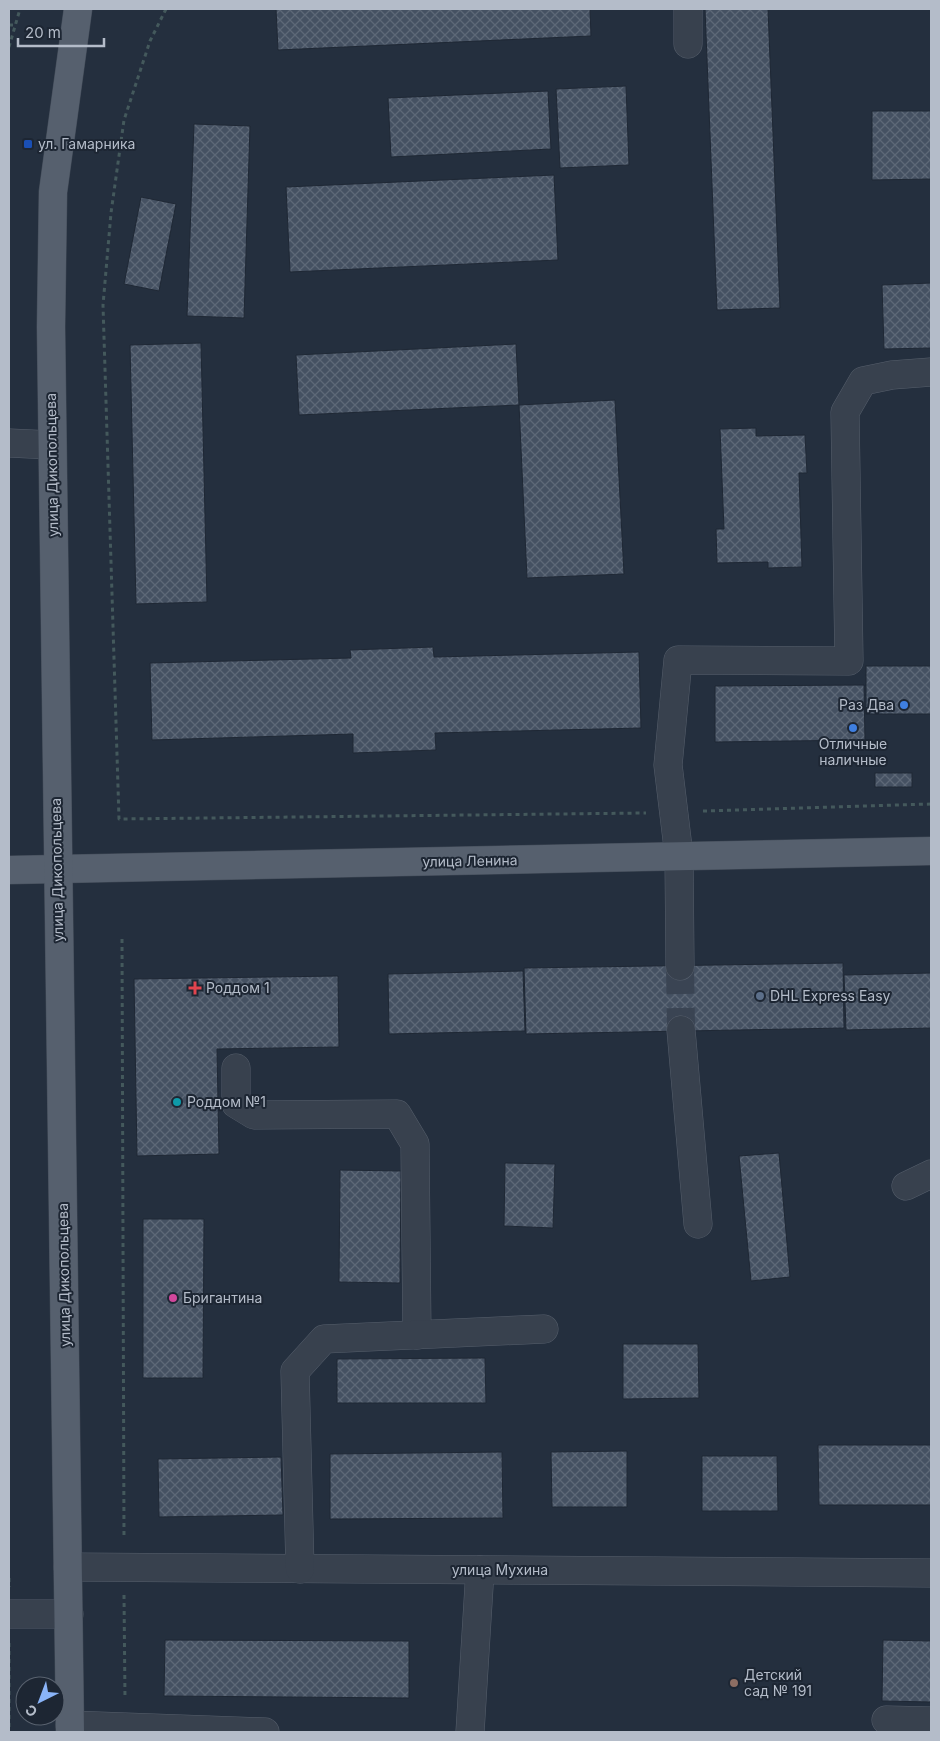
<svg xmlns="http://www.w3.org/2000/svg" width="940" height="1741" viewBox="0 0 940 1741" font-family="Inter,sans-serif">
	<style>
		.building { fill: url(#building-cross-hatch); stroke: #1f2835 }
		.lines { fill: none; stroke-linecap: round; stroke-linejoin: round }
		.minor-tunnel { stroke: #3a4453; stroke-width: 28; stroke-dasharray: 28 14; stroke-linecap: butt }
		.minor-casing { stroke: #565f6c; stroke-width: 29 }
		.major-casing { stroke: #414a57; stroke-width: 29 }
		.path { stroke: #44595c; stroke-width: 3; stroke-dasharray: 4 4; stroke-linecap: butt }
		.minor { stroke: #38414e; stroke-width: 28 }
		.major { stroke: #56606e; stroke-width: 28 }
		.transit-dot { fill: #1a4fb4; stroke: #1d2633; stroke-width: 2 }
		.shop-dot { fill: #3f7fe0; stroke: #1d2633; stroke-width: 2 }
		.health-dot { fill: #e0444e; stroke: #1d2633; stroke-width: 2 }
		.service-dot { fill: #5c6f8a; stroke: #1d2633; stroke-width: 2 }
		.culture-dot { fill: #0f9aa8; stroke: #1d2633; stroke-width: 2 }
		.hotel-dot { fill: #d1479c; stroke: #1d2633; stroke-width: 2 }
		.education-dot { fill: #8d6e63; stroke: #1d2633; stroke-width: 2 }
		.labels { text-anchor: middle; stroke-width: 4; stroke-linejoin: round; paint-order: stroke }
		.poi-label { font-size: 14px; fill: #b4bcc9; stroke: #1d2633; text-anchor: start }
		.street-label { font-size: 14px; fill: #b4bcc9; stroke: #1d2633 }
	</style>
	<defs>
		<pattern id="building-cross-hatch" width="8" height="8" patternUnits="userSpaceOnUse" patternTransform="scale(1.25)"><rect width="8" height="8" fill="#455162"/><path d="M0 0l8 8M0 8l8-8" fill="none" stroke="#5d6877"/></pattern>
	</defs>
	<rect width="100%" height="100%" fill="#242f3e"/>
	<!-- building -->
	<g class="building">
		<polygon points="276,9 590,9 591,36 278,50"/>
		<polygon points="705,9 768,9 780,308 717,310"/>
		<polygon points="626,86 629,165 560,168 556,89"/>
		<polygon points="548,91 551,149 391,157 388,98"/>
		<polygon points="872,111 931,111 931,179 872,180"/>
		<polygon points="194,124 250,126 244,318 187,316"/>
		<polygon points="554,175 558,260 290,272 286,187"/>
		<polygon points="141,197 176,204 159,291 124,284"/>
		<polygon points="931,283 931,348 884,349 882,285"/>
		<polygon points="201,343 207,602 136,604 130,345"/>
		<polygon points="516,344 519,405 299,415 296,355"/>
		<polygon points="615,400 624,574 527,578 519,405"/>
		<polygon points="756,428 756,436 805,435 807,473 799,473 802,567 768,568 768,562 717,563 716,529 724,529 720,429"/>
		<polygon points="433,647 434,657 639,652 641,728 435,733 436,750 353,753 353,734 152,740 150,663 351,658 350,650"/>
		<rect x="866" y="666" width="65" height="48"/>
		<polygon points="864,685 865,740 715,742 715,686"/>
		<rect x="875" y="773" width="37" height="14"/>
		<polygon points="843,963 844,1028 526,1034 524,968"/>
		<polygon points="523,971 525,1031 389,1034 388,974"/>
		<polygon points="931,973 931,1028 846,1030 844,975"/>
		<polygon points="338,976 339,1047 217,1049 219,1154 137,1156 134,979"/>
		<polygon points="779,1153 790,1277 751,1281 739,1156"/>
		<polygon points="505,1163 555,1164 553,1228 504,1226"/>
		<polygon points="340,1170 401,1171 400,1283 339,1282"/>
		<polygon points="143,1219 204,1219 203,1378 143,1378"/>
		<polygon points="623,1344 698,1344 699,1398 623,1399"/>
		<polygon points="485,1358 486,1403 337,1403 337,1359"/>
		<polygon points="818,1445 931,1445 931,1505 819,1505"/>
		<polygon points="627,1451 627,1507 552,1507 551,1452"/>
		<polygon points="502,1452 503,1518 330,1519 330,1454"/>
		<polygon points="702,1456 777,1456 778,1511 702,1511"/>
		<polygon points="281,1457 283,1515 159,1517 158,1459"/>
		<polygon points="165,1640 409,1641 409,1698 164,1696"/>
		<polygon points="883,1640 931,1641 931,1702 882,1701"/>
	</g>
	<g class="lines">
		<!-- minor-tunnel -->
		<polyline class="minor-tunnel" points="680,966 681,1030"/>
		<!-- minor casing -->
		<g class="minor-casing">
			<g id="minor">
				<polyline points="688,44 688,9"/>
				<polyline points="9,443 52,445"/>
				<polyline points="680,966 679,856 668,765 678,660 849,661 845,412 863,381 892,375 931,372"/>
				<polyline points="681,1030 698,1224"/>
				<polyline points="236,1068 236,1104 254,1115 397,1114 415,1144 417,1335"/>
				<polyline points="906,1186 931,1174"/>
				<polyline points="68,1567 931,1573"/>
				<polyline points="300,1569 295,1371 324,1339 544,1329"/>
				<polyline points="9,1614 69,1614"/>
				<polyline points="886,1720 931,1721"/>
				<polyline points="70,1725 265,1732"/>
				<polyline points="470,1732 480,1570"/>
			</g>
		</g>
		<!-- major casing -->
		<g class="major-casing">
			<g id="major">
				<polyline points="9,870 931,851"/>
				<polyline points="70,1732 51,327 53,192 78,9"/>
			</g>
		</g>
		<!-- path -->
		<g class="path">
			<polyline points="166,9 150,41 124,120 111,213 103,305 119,819 646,813"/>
			<polyline points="9,25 15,25"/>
			<polyline points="9,47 20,9"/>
			<polyline points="703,811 931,804"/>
			<polyline points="122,939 124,1539"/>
			<polyline points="9,1578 9,1587"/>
			<polyline points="124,1595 125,1699"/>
			<polyline points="9,1643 9,1732"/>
		</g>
		<!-- minor -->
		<use href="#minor" class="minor"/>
		<!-- major -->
		<use href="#major" class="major"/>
	</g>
	<!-- markers -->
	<rect class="transit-dot" x="23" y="139" width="10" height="10" rx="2.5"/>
	<g class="shop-dot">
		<circle cx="904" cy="705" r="5"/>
		<circle cx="853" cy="728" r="5"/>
	</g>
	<path class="health-dot" d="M192.5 980.5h5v5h5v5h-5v5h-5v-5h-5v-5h5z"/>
	<circle class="service-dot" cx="760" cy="996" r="5"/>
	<circle class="culture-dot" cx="177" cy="1102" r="5"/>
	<circle class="hotel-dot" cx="173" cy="1298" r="5"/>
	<circle class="education-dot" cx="734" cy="1683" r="5"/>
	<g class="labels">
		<!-- poi labels -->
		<g class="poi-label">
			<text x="38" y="149">ул. Гамарника</text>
			<text x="894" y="710" text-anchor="end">Раз Два</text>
			<text x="853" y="749" text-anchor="middle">Отличные<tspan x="853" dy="16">наличные</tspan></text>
			<text x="206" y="993">Роддом 1</text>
			<text x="770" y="1001">DHL Express Easy</text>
			<text x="187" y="1107">Роддом №1</text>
			<text x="183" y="1303">Бригантина</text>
			<text x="744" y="1680">Детский<tspan x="744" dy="16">сад № 191</tspan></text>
		</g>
		<!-- street labels -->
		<g class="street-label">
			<text transform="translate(52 465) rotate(-91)" y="5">улица Дикопольцева</text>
			<text transform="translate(470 861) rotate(-1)" y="5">улица Ленина</text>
			<text transform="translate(57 870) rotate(-91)" y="5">улица Дикопольцева</text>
			<text transform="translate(64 1275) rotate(-91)" y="5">улица Дикопольцева</text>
			<text x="500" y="1575">улица Мухина</text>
		</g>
	</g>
	<!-- border -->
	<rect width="940" height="1741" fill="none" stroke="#b4bcc9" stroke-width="20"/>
	<!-- north arrow -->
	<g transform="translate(40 1701) rotate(222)"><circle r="24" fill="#1d2633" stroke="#59626f"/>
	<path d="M0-4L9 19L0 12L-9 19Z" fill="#8ab4f8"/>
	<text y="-8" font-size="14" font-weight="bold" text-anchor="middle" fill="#b4bcc9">С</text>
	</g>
	<!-- scale -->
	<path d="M18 38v8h86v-8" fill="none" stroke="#b4bcc9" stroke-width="2.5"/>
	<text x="25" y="38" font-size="15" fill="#b4bcc9" stroke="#1d2633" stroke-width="4" paint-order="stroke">20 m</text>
</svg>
